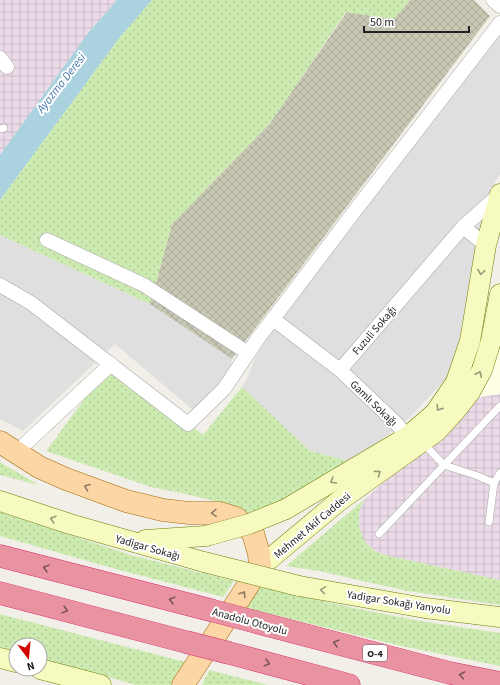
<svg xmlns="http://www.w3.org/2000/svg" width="500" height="685" viewBox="0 0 500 685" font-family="'Source Sans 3',sans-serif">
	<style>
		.residential { fill: #e0dfdf }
		.industrial { fill: url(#industrial-grid) }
		.education { fill: #ffffe5 }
		.construction { fill: url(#construction-cross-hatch) }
		.grass { fill: url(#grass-dots) }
		.water { fill: #aad3df }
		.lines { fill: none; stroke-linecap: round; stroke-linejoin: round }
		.lane-casing { stroke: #a9a9a9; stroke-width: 8 }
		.street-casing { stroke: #a9a9a9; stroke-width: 15 }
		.secondary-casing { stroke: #707d05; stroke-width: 21 }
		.primary-casing { stroke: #a06b00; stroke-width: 23 }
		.highway-casing { stroke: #dc2a67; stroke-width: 23 }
		.lane { stroke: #fff; stroke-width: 7 }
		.street { stroke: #fff; stroke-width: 14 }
		.secondary { stroke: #f7fabf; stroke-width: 20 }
		.primary { stroke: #fcd6a4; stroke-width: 22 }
		.highway { stroke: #e892a2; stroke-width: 22 }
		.secondary-bridge-casing { stroke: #707d05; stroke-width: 21; stroke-linecap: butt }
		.highway-bridge-casing { stroke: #dc2a67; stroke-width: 23; stroke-linecap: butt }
		.secondary-bridge { stroke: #f7fabf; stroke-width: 20 }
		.highway-bridge { stroke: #e892a2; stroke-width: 22 }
		.oneway { stroke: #979978 }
		.oneway2 { stroke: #8f7c63 }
		.oneway3 { stroke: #7b545c }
		.labels { text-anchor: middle; stroke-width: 4; stroke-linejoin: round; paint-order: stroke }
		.shield { fill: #fff; stroke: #646464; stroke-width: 1 }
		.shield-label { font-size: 10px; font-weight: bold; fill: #222 }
		.street-label { font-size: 11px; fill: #222; stroke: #fff }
		.water-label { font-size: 12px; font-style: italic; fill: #4a7aab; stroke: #fff }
	</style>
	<defs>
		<pattern id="industrial-grid" width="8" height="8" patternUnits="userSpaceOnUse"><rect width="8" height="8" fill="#ebdbe8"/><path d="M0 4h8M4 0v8" fill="none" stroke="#c9bcc7"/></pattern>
		<pattern id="construction-cross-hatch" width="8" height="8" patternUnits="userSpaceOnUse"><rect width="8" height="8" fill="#c7c7b4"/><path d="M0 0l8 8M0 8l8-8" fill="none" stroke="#abab9a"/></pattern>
		<pattern id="grass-dots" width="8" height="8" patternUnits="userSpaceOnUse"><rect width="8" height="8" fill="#cdebb0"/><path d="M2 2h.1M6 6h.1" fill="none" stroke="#b0c997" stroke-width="1.8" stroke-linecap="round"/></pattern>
	</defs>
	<rect width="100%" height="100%" fill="#f2efe9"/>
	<!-- residential -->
	<g class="residential">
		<polygon points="500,32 500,174 494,184 457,367 406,421 352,462 310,451 242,387 248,376 273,315"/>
		<polygon points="0,235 150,304 232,359 231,367 199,415 115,344 23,431 0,419"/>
	</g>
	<!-- industrial -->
	<g class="industrial">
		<polygon points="0,0 117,0 88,33 0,155"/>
		<polygon points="500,394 500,580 389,556 377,552 365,543 360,532 359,520 360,508 366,498 386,480 416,458 442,441 480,397"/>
	</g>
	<!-- education -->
	<polygon class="education" points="500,341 500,394 480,397 494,366"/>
	<!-- construction -->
	<polygon class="construction" points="410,0 474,0 490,16 232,359 150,304 172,224 270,123 347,12 394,19"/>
	<!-- grass -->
	<g class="grass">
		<polygon points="152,0 410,0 394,19 346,12 270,123 172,224 150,304 0,235 0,200 120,37"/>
		<polygon points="112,362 203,435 242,387 310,451 352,462 269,506 243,514 223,503 186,494 151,487 46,451"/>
		<polygon points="0,461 3,464 39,485 0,475"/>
		<path d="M366,498C364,501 361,505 360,509C356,525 362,545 377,552C381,554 386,555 389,556L500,580V605L407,591L319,571L286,566Z"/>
		<polygon points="0,512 131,555 234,581 223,597 112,568 0,536"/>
		<polygon points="260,587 354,608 420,621 500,633 500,666 397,645 246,608"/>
		<polygon points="0,614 189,663 174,685 136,685 40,658 40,645 16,645 16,651 0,647"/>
		<polygon points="209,670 268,685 202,685"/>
	</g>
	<!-- water -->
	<polygon class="water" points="117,0 152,0 120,37 0,200 0,155 88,33"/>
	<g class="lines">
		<!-- lane casing -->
		<g class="lane-casing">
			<g id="lane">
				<polyline points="0,129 4,128"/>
				<polyline points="423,443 444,465 478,476 494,483"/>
				<polyline points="489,522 494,483 500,473"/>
				<polyline points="379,534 500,406"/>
			</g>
		</g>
		<!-- street casing -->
		<g class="street-casing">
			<g id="street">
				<polyline points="493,0 500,6"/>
				<polyline points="0,58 7,67"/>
				<polyline points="463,227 486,245"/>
				<polyline points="47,240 144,285 248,353"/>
				<polyline points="0,285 31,303 188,424 224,389 259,337 273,319 357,208 500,23"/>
				<polyline points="273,319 340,370 463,227 500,194"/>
				<polyline points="340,370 396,423 407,437"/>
				<polyline points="25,444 111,364"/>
			</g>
		</g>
		<!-- secondary casing -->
		<g class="secondary-casing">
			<g id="secondary">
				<polyline points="0,501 70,524 204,562"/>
				<polyline points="286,509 407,437 435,413 456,382 470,341 486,245 500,194"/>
				<polyline points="145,540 206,536"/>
				<polyline points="260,567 339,501 437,431 456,410 470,392 482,370 491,341 500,294"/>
				<polyline points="299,586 425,608 500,617"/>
				<polyline points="0,658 16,662"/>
				<polyline points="40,669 101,685"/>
			</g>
		</g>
		<!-- primary casing -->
		<g class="primary-casing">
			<polyline id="primary" points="0,442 39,467 66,479 126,501 163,510 189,513 220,513 236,518 253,533 259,554 260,567 183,685"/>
		</g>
		<!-- highway casing -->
		<g class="highway-casing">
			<g id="highway">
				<polyline points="0,556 210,610"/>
				<polyline points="0,593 186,642"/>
				<polyline points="252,621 450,673 500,683"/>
				<polyline points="229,653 349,685"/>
			</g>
		</g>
		<!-- lane -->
		<use href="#lane" class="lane"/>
		<!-- street -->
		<use href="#street" class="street"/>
		<!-- secondary -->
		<use href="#secondary" class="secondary"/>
		<!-- primary -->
		<use href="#primary" class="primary"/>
		<!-- highway -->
		<use href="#highway" class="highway"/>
		<!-- secondary-bridge casing -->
		<g class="secondary-bridge-casing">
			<g id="secondary-bridge">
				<polyline points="206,536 249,524 286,509"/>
				<polyline points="204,562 299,586"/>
			</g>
		</g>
		<!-- highway-bridge casing -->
		<g class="highway-bridge-casing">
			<g id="highway-bridge">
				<polyline points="210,610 252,621"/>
				<polyline points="186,642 229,653"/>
			</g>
		</g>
		<!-- secondary-bridge -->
		<use href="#secondary-bridge" class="secondary-bridge"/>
		<!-- highway-bridge -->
		<use href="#highway-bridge" class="highway-bridge"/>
	</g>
	<!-- one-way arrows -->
	<defs><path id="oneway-chevron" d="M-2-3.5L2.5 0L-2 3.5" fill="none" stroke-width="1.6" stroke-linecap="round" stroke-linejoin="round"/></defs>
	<g class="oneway">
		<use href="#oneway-chevron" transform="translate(481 272) rotate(99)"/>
		<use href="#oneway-chevron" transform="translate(479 374) rotate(-64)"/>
		<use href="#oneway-chevron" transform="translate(439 408) rotate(125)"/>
		<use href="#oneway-chevron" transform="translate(378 473) rotate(-36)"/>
		<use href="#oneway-chevron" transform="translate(333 481) rotate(150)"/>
		<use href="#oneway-chevron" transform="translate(53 519) rotate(-162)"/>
		<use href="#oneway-chevron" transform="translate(323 590) rotate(-171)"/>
	</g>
	<g class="oneway2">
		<use href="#oneway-chevron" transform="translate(87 487) rotate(-159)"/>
		<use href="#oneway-chevron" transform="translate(214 513) rotate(179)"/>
		<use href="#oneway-chevron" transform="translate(243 594) rotate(-57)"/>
	</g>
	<g class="oneway3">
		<use href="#oneway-chevron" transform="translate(46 568) rotate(-165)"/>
		<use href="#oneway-chevron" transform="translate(172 600) rotate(-165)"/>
		<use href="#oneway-chevron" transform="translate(65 610) rotate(15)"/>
		<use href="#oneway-chevron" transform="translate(336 643) rotate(-165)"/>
		<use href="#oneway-chevron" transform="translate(267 663) rotate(15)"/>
		<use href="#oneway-chevron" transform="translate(462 675) rotate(-169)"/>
	</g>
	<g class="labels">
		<!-- shield labels -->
		<rect class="shield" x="363" y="645" width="24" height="16" rx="3"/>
		<g class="shield-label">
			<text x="375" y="657">O-4</text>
		</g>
		<!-- street labels -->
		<g class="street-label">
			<text transform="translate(374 330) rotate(-49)" y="4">Fuzuli Sokağı</text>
			<text transform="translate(374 403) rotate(44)" y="4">Gamlı Sokağı</text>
			<text transform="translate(312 525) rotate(-40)" y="4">Mehmet Akif Caddesi</text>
			<text transform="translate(148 547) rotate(16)" y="4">Yadigar Sokağı</text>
			<text transform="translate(399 602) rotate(9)" y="4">Yadigar Sokağı Yanyolu</text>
			<text transform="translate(250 621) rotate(15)" y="4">Anadolu Otoyolu</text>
		</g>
		<!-- water labels -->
		<g class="water-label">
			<text transform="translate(61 83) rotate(-52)" y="4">Ayazma Deresi</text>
		</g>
	</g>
	<!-- north arrow -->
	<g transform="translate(28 657) rotate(164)"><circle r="19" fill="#ffffff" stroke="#a7a7a7"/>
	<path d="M0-3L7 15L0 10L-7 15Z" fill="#d40000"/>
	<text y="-6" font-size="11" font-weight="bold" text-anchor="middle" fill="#222222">N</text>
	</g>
	<!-- scale -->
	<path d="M364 26v6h105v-6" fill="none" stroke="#222222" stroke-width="2"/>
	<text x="370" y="26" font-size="12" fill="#222222" stroke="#ffffff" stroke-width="3" paint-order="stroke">50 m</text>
</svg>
